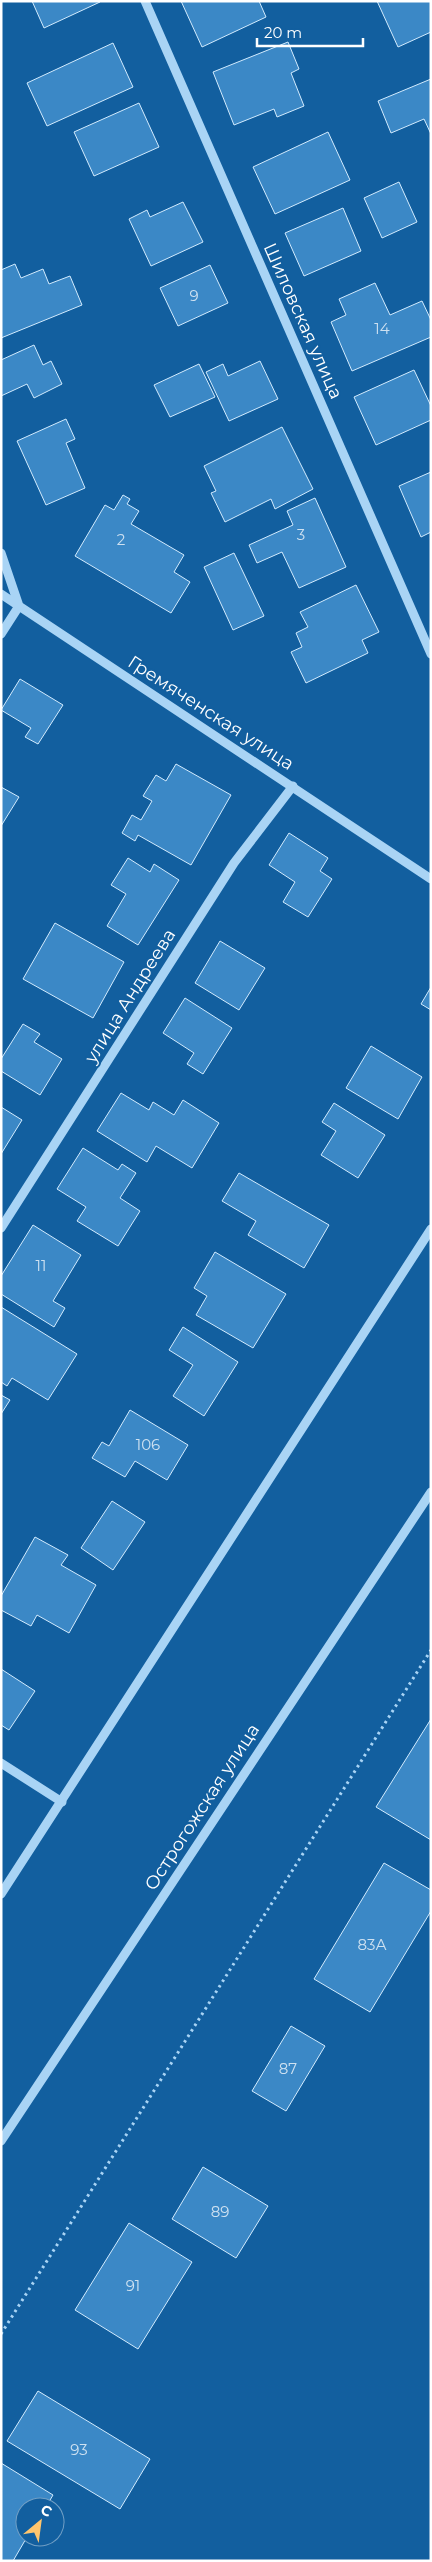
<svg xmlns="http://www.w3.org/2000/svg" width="432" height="2562" viewBox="0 0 432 2562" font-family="Montserrat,sans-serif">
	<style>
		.building { fill: #3b88c6; stroke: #d2ebfe }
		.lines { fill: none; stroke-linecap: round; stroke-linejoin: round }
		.path { stroke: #a9d4f5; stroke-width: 3; stroke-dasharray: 2.5 4; stroke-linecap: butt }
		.minor { stroke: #a9d4f5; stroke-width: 9 }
		.labels { text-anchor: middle; stroke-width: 4; stroke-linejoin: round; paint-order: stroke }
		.number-label { font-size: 15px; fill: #cee1f1 }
		.street-label { font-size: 18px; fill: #fff; stroke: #125f9f }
	</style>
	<rect width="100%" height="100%" fill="#125f9f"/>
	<!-- building -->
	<g class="building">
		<polygon points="32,1 99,1 100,2 44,28"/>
		<polygon points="181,1 259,1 266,17 202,47"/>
		<polygon points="377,1 431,1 431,32 398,47"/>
		<polygon points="288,42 299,69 291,73 304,106 277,117 274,109 234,125 213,72"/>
		<polygon points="113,43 133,87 47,126 27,83"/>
		<polygon points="431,79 431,134 424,119 391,133 378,101"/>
		<polygon points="139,103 159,147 94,176 74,132"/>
		<polygon points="328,132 350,180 275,214 253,167"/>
		<polygon points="399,182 417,222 382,238 364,198"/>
		<polygon points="183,202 203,242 151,266 129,219 147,210 150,217"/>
		<polygon points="343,208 361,251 304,276 285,233"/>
		<polygon points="15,264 21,278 43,269 49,284 70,276 82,305 1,338 1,270"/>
		<polygon points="210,265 228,303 178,326 160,288"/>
		<polygon points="375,283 390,315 422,301 431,320 431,337 352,371 331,322 346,315 339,299"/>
		<polygon points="34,345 43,365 51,361 62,384 34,398 27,384 1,396 1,360"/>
		<polygon points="260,361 278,399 229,421 206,372 223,364 228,376"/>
		<polygon points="199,364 215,397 170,417 154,385"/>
		<polygon points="414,370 431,406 431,420 376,445 354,397"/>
		<polygon points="66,419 75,439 66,443 85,488 46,505 17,441"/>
		<polygon points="282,427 313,489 275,509 271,499 225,522 211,493 216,491 204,466"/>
		<polygon points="431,472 431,532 421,537 399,486"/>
		<polygon points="123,495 130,499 127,504 139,511 131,524 184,555 174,572 190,582 171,613 75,556 105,505 114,510"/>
		<polygon points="315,498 346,567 299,588 282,552 257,563 249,545 293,525 287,511"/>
		<polygon points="234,553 264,616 233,630 204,567"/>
		<polygon points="356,585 379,632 362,640 368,653 306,683 291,652 302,647 296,633 308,627 300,612"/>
		<polygon points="20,679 63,705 38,744 25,737 31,728 1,710"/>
		<polygon points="176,764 231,795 191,865 138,835 135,841 122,833 132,815 141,820 152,801 143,796 156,775 166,781"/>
		<polygon points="1,787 19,797 1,826"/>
		<polygon points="289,833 328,858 320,871 332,879 308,917 283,902 295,882 269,865"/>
		<polygon points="128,858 150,872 154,864 179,880 138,945 107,926 126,894 111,885"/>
		<polygon points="55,923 124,962 93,1018 23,979"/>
		<polygon points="220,941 265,968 239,1010 195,983"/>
		<polygon points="431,987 431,1010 421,1004"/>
		<polygon points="185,998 232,1028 203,1074 187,1064 194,1053 163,1033"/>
		<polygon points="23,1024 40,1034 34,1042 62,1059 40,1095 1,1071 1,1059"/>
		<polygon points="371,1046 422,1077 398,1119 346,1088"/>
		<polygon points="121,1093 149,1110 153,1102 174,1115 183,1100 219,1123 192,1168 156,1146 147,1162 97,1131"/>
		<polygon points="334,1103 385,1135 358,1178 321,1155 336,1131 322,1122"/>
		<polygon points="1,1107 22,1120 1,1154"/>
		<polygon points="83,1148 118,1170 122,1164 136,1173 120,1198 140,1211 118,1246 77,1221 86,1207 57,1189"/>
		<polygon points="239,1173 329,1225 304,1268 248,1235 256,1221 222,1201"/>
		<polygon points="33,1225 81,1255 53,1301 65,1308 54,1327 1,1294 1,1276"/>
		<polygon points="215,1252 286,1294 253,1348 196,1315 207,1296 194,1288"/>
		<polygon points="1,1307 77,1354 48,1400 12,1378 7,1386 1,1382"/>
		<polygon points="183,1327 238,1362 204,1416 173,1396 193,1365 169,1350"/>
		<polygon points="1,1395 10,1400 1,1414"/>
		<polygon points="130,1410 188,1445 167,1480 135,1461 125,1477 92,1458 102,1442 109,1446"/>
		<polygon points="112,1501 145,1522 113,1570 81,1548"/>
		<polygon points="35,1537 68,1555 61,1565 96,1585 69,1633 37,1615 31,1626 1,1610 1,1596"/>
		<polygon points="1,1669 35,1691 9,1730 1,1725"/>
		<polygon points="431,1719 431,1840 376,1807"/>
		<polygon points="384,1863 431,1890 431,1911 370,2012 314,1979"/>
		<polygon points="291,2026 325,2046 286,2111 252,2091"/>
		<polygon points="203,2167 268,2206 236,2258 172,2219"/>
		<polygon points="129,2223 192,2262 138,2349 75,2310"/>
		<polygon points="38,2391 150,2459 120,2509 7,2441"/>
		<polygon points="1,2463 53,2495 46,2507 25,2507 25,2537 27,2537 13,2561 1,2561"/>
	</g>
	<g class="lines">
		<!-- path -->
		<polyline class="path" points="1,2334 431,1650"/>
		<!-- minor -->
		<g class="minor">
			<polyline points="145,1 431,654"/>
			<polyline points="1,553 19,606 431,879"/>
			<polyline points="1,594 19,606 1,634"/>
			<polyline points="1,1228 234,863 293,786"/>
			<polyline points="1,1763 62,1802"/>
			<polyline points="1,1894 431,1229"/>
			<polyline points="1,2141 431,1492"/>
		</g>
	</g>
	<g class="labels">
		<!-- number labels -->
		<g class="number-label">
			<text x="194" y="301">9</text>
			<text x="382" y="334">14</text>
			<text x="301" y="540">3</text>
			<text x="121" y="545">2</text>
			<text x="41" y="1271">11</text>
			<text x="148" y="1450">106</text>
			<text x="372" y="1950">83А</text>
			<text x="288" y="2074">87</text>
			<text x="220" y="2217">89</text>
			<text x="133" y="2291">91</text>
			<text x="79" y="2455">93</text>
		</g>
		<!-- street labels -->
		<g class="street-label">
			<text transform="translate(303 321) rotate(66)" y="6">Шиловская улица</text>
			<text transform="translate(211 713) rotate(33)" y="6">Гремяченская улица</text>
			<text transform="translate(130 996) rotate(-58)" y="6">улица Андреева</text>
			<text transform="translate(202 1807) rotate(-57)" y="6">Острогожская улица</text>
		</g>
	</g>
	<!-- border -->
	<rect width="432" height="2562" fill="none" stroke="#ffffff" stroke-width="5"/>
	<!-- north arrow -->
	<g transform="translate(40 2522) rotate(29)"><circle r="24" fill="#125f9f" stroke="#719fc5"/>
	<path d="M0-4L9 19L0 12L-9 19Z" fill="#ffc56d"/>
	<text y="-8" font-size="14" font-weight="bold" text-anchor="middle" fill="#ffffff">С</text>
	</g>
	<!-- scale -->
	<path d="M257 38v8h106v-8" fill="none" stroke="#ffffff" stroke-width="2.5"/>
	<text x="264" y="38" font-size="15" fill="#ffffff" stroke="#125f9f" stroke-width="4" paint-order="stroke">20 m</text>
</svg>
